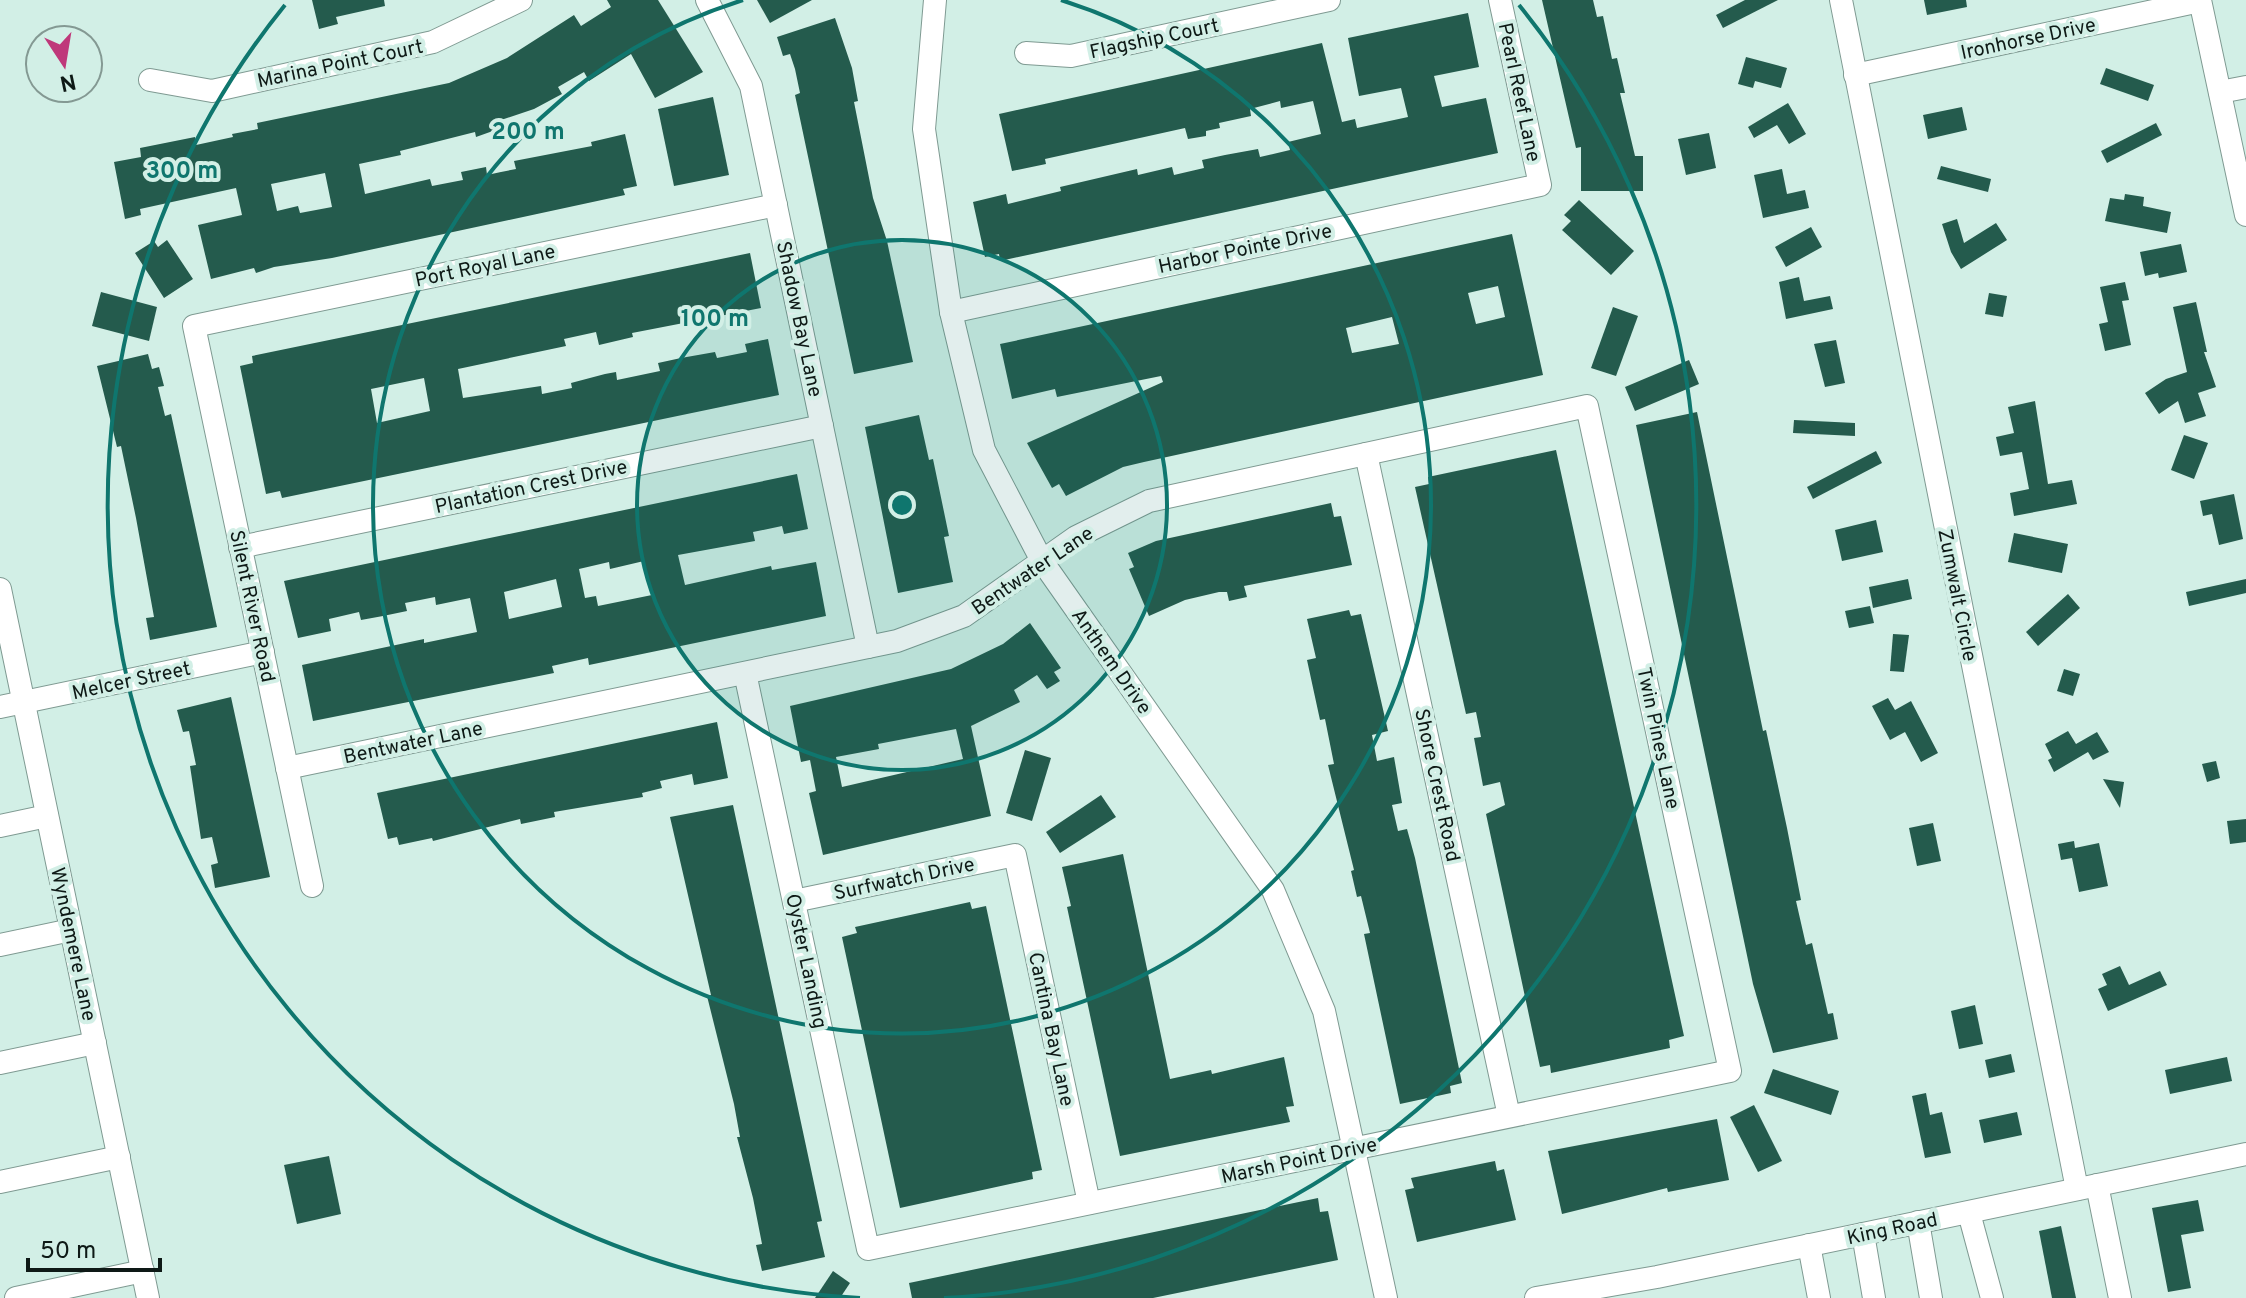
<svg xmlns="http://www.w3.org/2000/svg" width="2246" height="1298" viewBox="0 0 2246 1298" font-family="Overpass,sans-serif">
	<style>
		.building { fill: #245b4d; fill-rule: evenodd }
		.lines { fill: none; stroke-linecap: round; stroke-linejoin: round }
		.minor-casing { stroke: #7f9a92; stroke-width: 24 }
		.minor { stroke: #fff; stroke-width: 22 }
		.ring { fill: none; stroke: #0f766e; stroke-width: 4 }
		.labels { text-anchor: middle; stroke-width: 8; stroke-linejoin: round; paint-order: stroke }
		.street-label { font-size: 20px; fill: #0e1916; stroke: #d2efe6 }
		.centre { fill: #0f766e; stroke: #d2efe6; stroke-width: 4 }
		.ring-label { font-size: 24px; text-anchor: middle; font-weight: bold; fill: #0f766e; stroke: #d2efe6; stroke-width: 8; stroke-linejoin: round; paint-order: stroke }
	</style>
	<rect width="100%" height="100%" fill="#d2efe6"/>
	<!-- building -->
	<g class="building">
		<polygon points="312,0 384,0 385,6 336,17 338,24 319,29"/>
		<path d="M607,0H658L703,72L655,98L631,54L589,81L584,72L558,87L562,94L534,109L501,120L504,127L476,137L475,132L400,151L401,155L359,164L365,194L430,179L432,186L463,180L461,172L486,167L487,175L501,172L516,169L514,161L592,146L591,142L625,134L637,186L623,189L625,195L332,258L274,267L256,273L254,268L211,279L198,225L242,215L236,188L140,209L141,215L125,219L114,162L141,157L140,148L195,137L196,145L233,137L232,134L258,129L257,123L449,83L507,58L574,15L581,26L611,7ZM325,173L332,207L300,213L298,206L277,211L271,184Z"/>
		<polygon points="757,0 812,0 770,23"/>
		<polygon points="1542,0 1593,0 1597,17 1603,16 1612,59 1617,58 1625,93 1620,93 1635,156 1643,156 1643,191 1581,191 1581,147 1576,148"/>
		<polygon points="1745,0 1778,0 1723,28 1716,15"/>
		<polygon points="1924,0 1966,0 1967,7 1927,15"/>
		<polygon points="1468,13 1479,67 1434,76 1442,107 1486,98 1498,153 1000,261 999,254 985,257 973,202 1006,194 1008,204 1061,191 1060,187 1137,169 1138,175 1172,167 1174,175 1204,168 1202,160 1225,155 1258,149 1260,157 1290,150 1288,142 1321,134 1313,101 1281,108 1280,101 1250,109 1251,116 1219,123 1220,128 1206,131 1206,136 1188,139 1185,128 1045,159 1046,164 1012,171 999,114 1322,43 1342,122 1355,119 1357,128 1408,117 1401,88 1359,96 1348,38"/>
		<polygon points="835,18 852,68 858,101 854,102 873,198 887,241 913,362 854,374 795,95 800,93 795,69 790,54 783,56 777,37"/>
		<polygon points="1746,57 1787,68 1781,88 1755,81 1753,88 1738,84"/>
		<polygon points="2106,68 2154,85 2148,101 2100,84"/>
		<polygon points="713,97 729,175 674,186 658,109"/>
		<polygon points="1788,103 1806,134 1789,144 1777,125 1754,138 1748,127"/>
		<polygon points="1962,107 1967,130 1928,139 1923,115"/>
		<polygon points="2156,123 2162,135 2107,163 2101,151"/>
		<polygon points="1709,133 1716,168 1686,175 1678,139"/>
		<polygon points="1941,166 1991,179 1988,192 1937,179"/>
		<polygon points="1782,169 1787,194 1805,190 1809,208 1763,218 1754,175"/>
		<polygon points="2125,194 2144,197 2143,206 2171,212 2167,233 2105,221 2110,198 2124,200"/>
		<polygon points="1579,200 1634,251 1611,275 1562,230 1571,221 1564,215"/>
		<polygon points="1957,219 1964,243 1996,223 2007,240 1961,269 1951,252 1942,224"/>
		<polygon points="1811,227 1822,247 1786,267 1775,247"/>
		<path d="M1512,234L1543,375L1144,462L1123,467L1066,496L1059,484L1052,488L1027,443L1163,382L1161,376L1057,397L1055,389L1012,399L1000,344ZM1498,286L1505,317L1476,324L1468,293ZM1392,317L1399,344L1352,353L1346,328Z"/>
		<polygon points="167,240 193,279 164,298 135,253 154,241 158,247"/>
		<polygon points="2181,244 2187,272 2159,278 2158,273 2145,276 2140,252"/>
		<path d="M750,253L761,308L632,333L633,337L599,345L596,332L564,339L566,346L458,369L463,398L541,386L542,394L572,388L571,383L605,374L616,372L617,380L660,371L658,363L681,358L715,352L717,358L747,352L745,344L768,339L779,395L282,498L280,491L266,494L240,366L253,363L252,356ZM424,378L430,411L377,423L371,389Z"/>
		<polygon points="1799,277 1804,301 1830,296 1833,309 1786,319 1779,282"/>
		<polygon points="2125,282 2129,300 2122,301 2131,345 2105,351 2099,324 2108,322 2100,287"/>
		<polygon points="101,292 157,307 149,341 92,326"/>
		<polygon points="1989,293 2007,296 2003,317 1985,314"/>
		<polygon points="2196,302 2207,352 2204,352 2216,387 2198,393 2206,416 2185,423 2178,401 2159,414 2145,393 2166,379 2187,372 2173,307"/>
		<polygon points="1613,307 1638,316 1616,376 1591,368"/>
		<polygon points="1836,340 1845,383 1825,387 1814,344"/>
		<polygon points="148,354 152,369 159,367 164,386 158,387 165,416 171,414 217,627 150,640 146,618 154,617 136,518 121,446 117,447 97,366"/>
		<polygon points="1689,360 1699,384 1635,411 1625,387"/>
		<polygon points="2035,401 2048,484 2072,480 2077,504 2014,516 2010,493 2029,489 2022,452 2000,456 1996,437 2014,433 2008,407"/>
		<polygon points="1697,412 1763,731 1766,730 1787,828 1801,900 1796,901 1806,945 1812,943 1828,1014 1833,1013 1838,1039 1773,1053 1753,984 1636,425"/>
		<polygon points="919,415 929,460 933,459 949,536 944,537 953,582 898,593 865,427"/>
		<polygon points="1794,420 1855,423 1855,436 1793,433"/>
		<polygon points="2184,435 2208,443 2194,479 2171,470"/>
		<polygon points="1556,450 1684,1036 1669,1040 1670,1048 1551,1073 1550,1065 1540,1067 1486,814 1505,805 1500,782 1483,786 1474,738 1481,737 1476,712 1466,714 1415,487 1429,484 1428,477"/>
		<polygon points="1876,451 1882,463 1813,499 1807,487"/>
		<path d="M797,474L808,529L784,534L782,526L753,532L755,541L678,555L685,585L771,566L772,570L816,562L826,616L589,665L588,658L552,666L554,673L313,721L302,665L424,639V643L477,632L470,598L436,605L435,597L405,603L407,611L383,616L361,620L359,612L329,619L331,631L298,638L284,581ZM644,561L652,595L598,606L596,596L585,598L579,569L609,562L610,569ZM556,579L562,607L509,619L504,592Z"/>
		<polygon points="2234,494 2243,539 2219,545 2212,514 2203,516 2200,501"/>
		<polygon points="1331,503 1334,517 1341,516 1352,565 1244,586 1247,597 1229,601 1227,592 1219,592 1185,600 1149,616 1129,569 1134,567 1128,553 1156,541"/>
		<polygon points="1876,520 1883,552 1842,561 1835,530"/>
		<polygon points="2014,533 2068,544 2062,573 2008,562"/>
		<polygon points="1908,579 1912,599 1873,608 1869,587"/>
		<polygon points="2246,579 2246,593 2189,606 2186,592"/>
		<polygon points="2068,594 2080,608 2038,646 2026,632"/>
		<polygon points="1870,606 1874,623 1849,628 1845,611"/>
		<polygon points="1349,610 1351,616 1361,614 1388,731 1372,735 1377,761 1394,757 1402,803 1392,805 1398,831 1407,829 1415,858 1462,1083 1450,1086 1451,1093 1400,1104 1364,934 1370,933 1361,896 1357,897 1351,871 1354,870 1328,765 1334,764 1325,719 1320,720 1307,660 1316,658 1307,619"/>
		<path d="M1030,623L1061,668L1054,672L1060,681L1047,689L1037,675L1014,690L1020,702L971,726L991,816L823,855L809,793L816,791L810,760L801,762L790,706L951,669L1003,644ZM956,729L963,759L842,787L836,757L879,749L878,744Z"/>
		<polygon points="1893,634 1909,635 1904,672 1890,671"/>
		<polygon points="2064,669 2080,674 2073,696 2057,691"/>
		<polygon points="231,697 270,877 215,888 211,865 218,863 212,837 201,839 190,766 196,765 189,731 183,732 177,710"/>
		<polygon points="1888,698 1895,710 1911,701 1938,753 1921,762 1905,732 1890,740 1872,706"/>
		<polygon points="717,722 728,778 694,785 692,774 660,781 662,788 642,793 643,797 554,812 555,817 521,824 520,819 433,841 432,838 399,845 397,837 388,839 377,793"/>
		<polygon points="2068,731 2076,744 2097,732 2109,752 2093,760 2088,752 2054,772 2048,760 2052,758 2045,744"/>
		<polygon points="1025,750 1051,758 1032,821 1006,813"/>
		<polygon points="2216,761 2220,778 2207,782 2202,764"/>
		<polygon points="2103,779 2124,782 2120,808"/>
		<polygon points="1101,795 1116,817 1060,853 1046,832"/>
		<polygon points="733,805 818,1202 822,1221 817,1222 825,1257 762,1271 756,1245 762,1244 753,1198 737,1137 740,1137 734,1104 707,996 711,995 670,817"/>
		<polygon points="2246,819 2246,842 2230,844 2227,821"/>
		<polygon points="1933,823 1941,861 1917,866 1909,828"/>
		<polygon points="2074,841 2075,848 2099,843 2108,886 2079,892 2072,858 2061,860 2058,844"/>
		<polygon points="1123,854 1170,1079 1211,1070 1212,1074 1284,1057 1294,1106 1286,1107 1290,1122 1120,1156 1067,907 1071,906 1062,867"/>
		<polygon points="970,902 972,909 986,906 1042,1170 1032,1172 1033,1179 900,1208 842,937 857,933 855,927"/>
		<polygon points="2120,966 2129,985 2160,971 2167,985 2108,1011 2098,989 2107,985 2102,974"/>
		<polygon points="1975,1005 1983,1044 1959,1049 1951,1011"/>
		<polygon points="2011,1054 2015,1072 1989,1078 1985,1060"/>
		<polygon points="2227,1057 2232,1081 2170,1094 2165,1070"/>
		<polygon points="1773,1069 1839,1091 1831,1115 1764,1093"/>
		<polygon points="1926,1093 1930,1115 1942,1112 1951,1153 1925,1158 1912,1096"/>
		<polygon points="1754,1105 1782,1161 1758,1172 1730,1117"/>
		<polygon points="2017,1112 2022,1135 1984,1143 1979,1120"/>
		<polygon points="1717,1119 1729,1180 1668,1192 1667,1188 1562,1214 1548,1151"/>
		<polygon points="329,1156 341,1214 297,1224 284,1165"/>
		<polygon points="1495,1161 1497,1171 1504,1169 1516,1220 1417,1242 1405,1190 1414,1188 1411,1178"/>
		<polygon points="1318,1198 1320,1212 1328,1211 1338,1260 1153,1298 912,1298 909,1283"/>
		<polygon points="2198,1200 2204,1231 2181,1235 2191,1288 2168,1292 2152,1208"/>
		<polygon points="2061,1226 2076,1298 2052,1298 2039,1231"/>
		<polygon points="833,1271 850,1283 840,1298 815,1298"/>
	</g>
	<g class="lines">
		<!-- minor casing -->
		<g class="minor-casing">
			<g id="minor">
				<polyline points="707,0 751,86 868,647"/>
				<polyline points="935,0 924,129 951,312 984,450 1042,561 1273,890 1324,1011 1386,1298"/>
				<polyline points="1841,0 2077,1189"/>
				<polyline points="2200,0 2246,215"/>
				<polyline points="1026,53 1071,56 1329,0"/>
				<polyline points="1855,75 2200,1"/>
				<polyline points="150,80 212,91 433,42 521,0"/>
				<polyline points="2220,92 2246,87"/>
				<polyline points="951,312 1540,185 1500,0"/>
				<polyline points="1366,454 1509,1116"/>
				<polyline points="240,547 822,426"/>
				<polyline points="0,589 148,1298"/>
				<polyline points="0,707 263,652"/>
				<polyline points="287,768 897,641 964,616 1076,537 1149,501 1587,406 1730,1071 868,1249 745,673"/>
				<polyline points="0,826 47,816"/>
				<polyline points="312,886 194,326 776,205"/>
				<polyline points="794,901 1015,855 1089,1203"/>
				<polyline points="0,945 71,930"/>
				<polyline points="0,1063 95,1043"/>
				<polyline points="0,1182 119,1157"/>
				<polyline points="2097,1185 2120,1298"/>
				<polyline points="1969,1213 1992,1298"/>
				<polyline points="1918,1222 1931,1298"/>
				<polyline points="1863,1234 1874,1298"/>
				<polyline points="1809,1245 1819,1298"/>
				<polyline points="16,1298 143,1271"/>
				<polyline points="1536,1298 1657,1277 2246,1154"/>
			</g>
		</g>
		<!-- minor -->
		<use href="#minor" class="minor"/>
	</g>
	<!-- distance rings -->
	<circle cx="902" cy="505" r="265" fill="#0f766e" fill-opacity=".12"/>
	<g class="ring">
		<circle cx="902" cy="505" r="265"/>
		<path d="M1061 0A529 529 0 1 1 743 0"/>
		<path d="M860 1298A794 794 0 0 1 285 5M1519 5A794 794 0 0 1 944 1298"/>
	</g>
	<g class="labels">
		<!-- street labels -->
		<g class="street-label">
			<text transform="translate(1154 38) rotate(-12)" y="7">Flagship Court</text>
			<text transform="translate(2028 38) rotate(-12)" y="7">Ironhorse Drive</text>
			<text transform="translate(340 63) rotate(-12)" y="7">Marina Point Court</text>
			<text transform="translate(1520 92) rotate(78)" y="7">Pearl Reef Lane</text>
			<text transform="translate(1245 248) rotate(-12)" y="7">Harbor Pointe Drive</text>
			<text transform="translate(485 265) rotate(-12)" y="7">Port Royal Lane</text>
			<text transform="translate(800 319) rotate(78)" y="7">Shadow Bay Lane</text>
			<text transform="translate(531 486) rotate(-12)" y="7">Plantation Crest Drive</text>
			<text transform="translate(1032 570) rotate(-34)" y="7">Bentwater Lane</text>
			<text transform="translate(1958 595) rotate(79)" y="7">Zumwalt Circle</text>
			<text transform="translate(253 606) rotate(78)" y="7">Silent River Road</text>
			<text transform="translate(1112 661) rotate(55)" y="7">Anthem Drive</text>
			<text transform="translate(131 680) rotate(-12)" y="7">Melcer Street</text>
			<text transform="translate(1659 738) rotate(78)" y="7">Twin Pines Lane</text>
			<text transform="translate(413 742) rotate(-12)" y="7">Bentwater Lane</text>
			<text transform="translate(1438 785) rotate(78)" y="7">Shore Crest Road</text>
			<text transform="translate(904 878) rotate(-12)" y="7">Surfwatch Drive</text>
			<text transform="translate(74 944) rotate(78)" y="7">Wyndemere Lane</text>
			<text transform="translate(807 961) rotate(78)" y="7">Oyster Landing</text>
			<text transform="translate(1052 1029) rotate(78)" y="7">Cantina Bay Lane</text>
			<text transform="translate(1299 1160) rotate(-12)" y="7">Marsh Point Drive</text>
			<text transform="translate(1892 1228) rotate(-12)" y="7">King Road</text>
		</g>
	</g>
	<circle cx="902" cy="505" r="12" class="centre"/>
	<g class="ring-label">
		<text x="528" y="139">200 m</text>
		<text x="182" y="178">300 m</text>
		<text x="715" y="326">100 m</text>
	</g>
	<!-- north arrow -->
	<g transform="translate(64 64) rotate(168)"><circle r="38" fill="#d2efe6" stroke="#849993" stroke-width="2"/>
	<path d="M0-6L14 30L0 20L-14 30Z" fill="#bf387a"/>
	<text y="-12" font-size="22" font-weight="bold" text-anchor="middle" fill="#0e1916">N</text>
	</g>
	<!-- scale -->
	<path d="M28 1258v12h132v-12" fill="none" stroke="#0e1916" stroke-width="4"/>
	<text x="40" y="1258" font-size="24" fill="#0e1916" stroke="#d2efe6" stroke-width="6" paint-order="stroke">50 m</text>
</svg>
